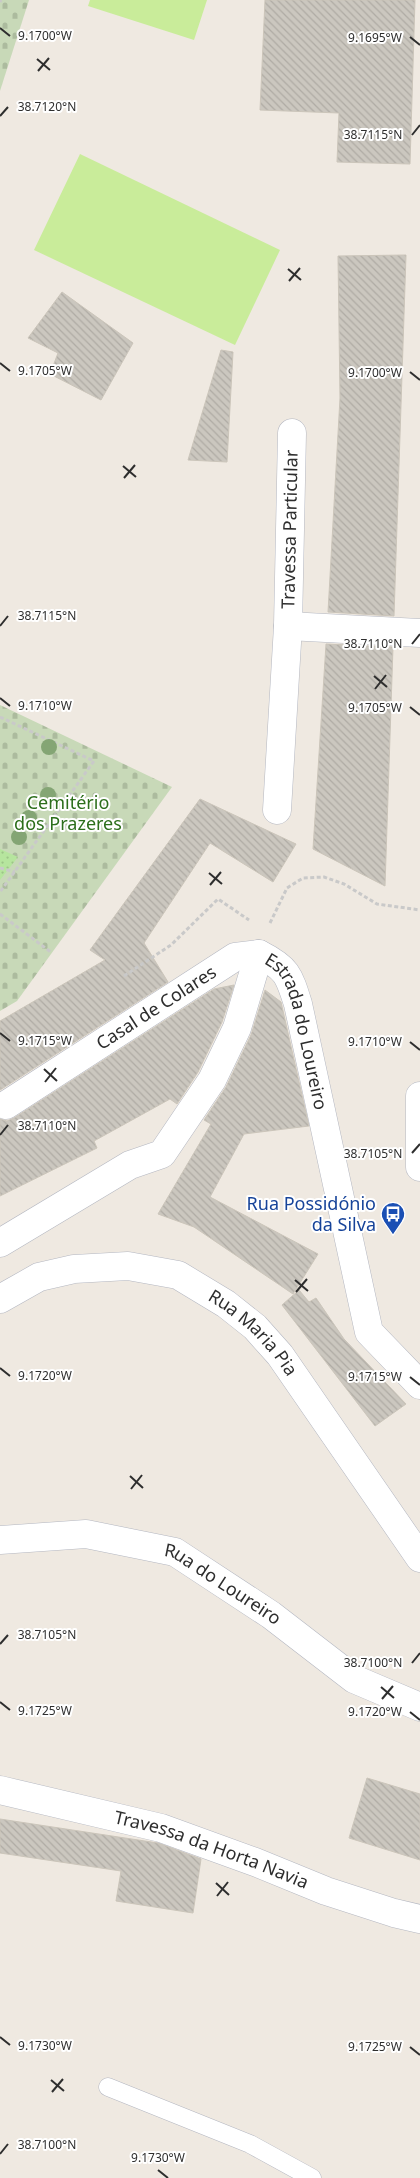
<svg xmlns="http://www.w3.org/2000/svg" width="420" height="2178" viewBox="0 0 420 2178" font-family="'Noto Sans',sans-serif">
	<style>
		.cemetery { fill: url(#cemetery-stones) }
		.garden { fill: url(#garden-dots) }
		.pitch { fill: #c9ec9a }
		.building { fill: url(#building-back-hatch); stroke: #cbc5ba }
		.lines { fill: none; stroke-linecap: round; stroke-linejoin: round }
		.lane-casing { stroke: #b4b7c1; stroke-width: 19 }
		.street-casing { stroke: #b4b7c1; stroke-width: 29 }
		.path { stroke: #c9c9c9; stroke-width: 3; stroke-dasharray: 4 2.5; stroke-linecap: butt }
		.lane { stroke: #fff; stroke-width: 18 }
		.street { stroke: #fff; stroke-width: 28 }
		.tree { fill: #84a574 }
		.ticks { fill: none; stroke: #2e2e2e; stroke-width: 2 }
		.labels { text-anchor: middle; stroke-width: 4; stroke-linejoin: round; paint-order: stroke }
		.street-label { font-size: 18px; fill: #2e2e2e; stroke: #fff }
		.park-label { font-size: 18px; fill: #2c6e1b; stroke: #fff }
		.transit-label { font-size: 18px; fill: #164399; stroke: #fff; text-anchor: end }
		.ticks-label { font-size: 12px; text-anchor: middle; fill: #2e2e2e; stroke: #fff; stroke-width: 4; stroke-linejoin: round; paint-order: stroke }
	</style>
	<defs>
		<pattern id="cemetery-stones" width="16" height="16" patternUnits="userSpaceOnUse" patternTransform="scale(1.25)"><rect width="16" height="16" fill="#c8d9b8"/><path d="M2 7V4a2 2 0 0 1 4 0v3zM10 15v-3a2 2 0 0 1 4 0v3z" fill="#acbb9e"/></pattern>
		<pattern id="garden-dots" width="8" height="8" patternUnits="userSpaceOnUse" patternTransform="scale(1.25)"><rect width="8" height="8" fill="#b6e59e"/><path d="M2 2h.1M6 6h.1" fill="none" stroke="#9dc588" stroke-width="1.8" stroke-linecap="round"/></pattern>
		<pattern id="building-back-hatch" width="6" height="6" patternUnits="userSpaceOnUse" patternTransform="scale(1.25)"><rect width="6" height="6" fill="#cbc7bf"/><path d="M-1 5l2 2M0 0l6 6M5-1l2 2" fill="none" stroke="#afaba4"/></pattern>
	</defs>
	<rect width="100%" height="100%" fill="#efe9e1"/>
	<!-- cemetery -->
	<g class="cemetery">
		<polygon points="0,0 29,0 0,91"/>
		<polygon points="0,705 172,787 17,1001 0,1011"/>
	</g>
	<!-- garden -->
	<polygon class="garden" points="0,849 18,857 0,880"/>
	<!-- pitch -->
	<g class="pitch">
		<polygon points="90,0 207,0 194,40 88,6"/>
		<polygon points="80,154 280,250 235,345 34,250"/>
	</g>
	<!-- building -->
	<g class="building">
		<polygon points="265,0 415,0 410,164 337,162 339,113 260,110"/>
		<polygon points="406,255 394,616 328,612 340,398 338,256"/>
		<polygon points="62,292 133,343 101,400 50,374 58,353 28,338"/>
		<polygon points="221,350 233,352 227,462 188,460"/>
		<polygon points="326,644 393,647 385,886 313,849"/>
		<polygon points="200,799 296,844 273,882 210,843 144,943 168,982 0,1090 0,1021 105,960 90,950"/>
		<polygon points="234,985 222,1022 198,1072 177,1104 170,1099 94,1141 97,1148 0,1196 0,1119 7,1121 14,1118 214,989"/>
		<polygon points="265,990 281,1002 309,1126 244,1134 210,1197 318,1254 293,1294 194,1227 158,1214 211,1124 204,1120 226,1087 251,1035"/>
		<polygon points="299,1290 309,1302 316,1298 344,1339 406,1404 375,1426 282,1305"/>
		<polygon points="367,1778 420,1794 420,1860 349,1838"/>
		<polygon points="0,1819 158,1843 201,1859 193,1913 116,1901 121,1871 0,1853"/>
	</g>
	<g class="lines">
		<!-- lane casing -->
		<g class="lane-casing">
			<polyline id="lane" points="108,2087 250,2144 312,2178"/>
		</g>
		<!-- street casing -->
		<g class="street-casing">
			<g id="street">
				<polyline points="288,626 420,633"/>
				<path id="s1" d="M277,810L288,626L292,433"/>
				<polyline points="420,1096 420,1167"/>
				<path id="s2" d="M6,1105L235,957L259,954"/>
				<path id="s3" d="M0,1243L130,1165L162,1154L212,1080L237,1028L259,954C287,968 289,975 298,1004L369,1332L420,1385"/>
				<path id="s4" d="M0,1299L39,1277L74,1269L128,1266L178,1275L226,1304L255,1327L280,1355L420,1558"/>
				<path id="s5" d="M0,1540L86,1534L175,1552L271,1615L354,1679L420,1707"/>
				<path id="s6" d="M0,1790L161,1828L255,1862L326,1891L394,1913L420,1919"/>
			</g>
		</g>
		<!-- path -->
		<g class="path">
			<polyline points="0,2 1,0"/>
			<polyline points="0,717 94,761 0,892"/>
			<polyline points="0,868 15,872"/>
			<polyline points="0,914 52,953"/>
			<polyline points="270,923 287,888 303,878 324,877 344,884 377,904 420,910"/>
			<polyline points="124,976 171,945 218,899 249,920"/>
		</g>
		<!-- lane -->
		<use href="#lane" class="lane"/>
		<!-- street -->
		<use href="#street" class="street"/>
	</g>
	<!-- trees -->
	<g class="tree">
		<circle cx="49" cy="747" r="8"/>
		<circle cx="48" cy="795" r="8"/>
		<circle cx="29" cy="818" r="8"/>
		<circle cx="19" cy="837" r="8"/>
	</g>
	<!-- ticks -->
	<path class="ticks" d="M0,28L10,36M410,37L420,45M37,59L50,70M38,71L49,58M0,116L8,107M412,135L420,125M288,269L301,280M289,281L300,268M0,363L10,371M410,372L420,380M123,466L136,477M124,478L135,465M0,626L8,616M412,644L420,634M374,676L387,687M375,689L386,675M0,698L10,706M410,707L420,715M209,873L222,884M210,885L221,872M0,1033L10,1041M410,1042L420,1050M44,1069L57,1081M45,1082L56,1068M0,1135L8,1125M412,1153L420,1144M295,1280L308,1291M296,1292L307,1279M0,1368L10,1376M410,1377L420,1385M130,1476L143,1488M131,1489L142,1475M0,1644L8,1635M412,1663L420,1653M381,1687L394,1698M382,1699L393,1686M0,1702L10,1710M410,1712L420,1720M216,1883L229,1895M217,1896L228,1882M0,2037L10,2045M410,2047L420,2055M51,2080L64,2091M52,2092L63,2079M0,2154L8,2144M158,2170L168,2178"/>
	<!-- icons -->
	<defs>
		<g id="bus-pin" transform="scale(1.25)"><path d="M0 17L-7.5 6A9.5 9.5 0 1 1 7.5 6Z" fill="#1a4fb4" stroke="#fff"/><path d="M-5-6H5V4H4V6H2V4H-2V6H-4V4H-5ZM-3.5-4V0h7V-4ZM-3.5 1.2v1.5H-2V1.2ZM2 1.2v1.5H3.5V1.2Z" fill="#fff"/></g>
	</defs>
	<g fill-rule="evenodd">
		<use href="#bus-pin" x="393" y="1214"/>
	</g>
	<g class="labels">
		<!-- street labels -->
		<g class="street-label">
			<text dy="6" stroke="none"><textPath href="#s1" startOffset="281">Travessa Particular</textPath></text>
			<text dy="6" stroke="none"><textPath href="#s2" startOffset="179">Casal de Colares</textPath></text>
			<text dy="6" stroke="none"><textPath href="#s3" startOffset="501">Estrada do Loureiro</textPath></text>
			<text dy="6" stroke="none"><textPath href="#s4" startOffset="281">Rua Maria Pia</textPath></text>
			<text dy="6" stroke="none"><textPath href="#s5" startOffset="234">Rua do Loureiro</textPath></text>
			<text dy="6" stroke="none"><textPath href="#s6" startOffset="220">Travessa da Horta Navia</textPath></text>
		</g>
		<!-- park labels -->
		<g class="park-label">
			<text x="68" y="809">Cemitério<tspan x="68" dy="21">dos Prazeres</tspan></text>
		</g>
		<!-- transit labels -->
		<g class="transit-label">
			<text x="376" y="1210">Rua Possidónio<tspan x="376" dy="21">da Silva</tspan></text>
		</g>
	</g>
	<g class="ticks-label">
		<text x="45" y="40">9.1700°W</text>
		<text x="375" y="42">9.1695°W</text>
		<text x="47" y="111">38.7120°N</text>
		<text x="373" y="139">38.7115°N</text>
		<text x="45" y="375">9.1705°W</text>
		<text x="375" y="377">9.1700°W</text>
		<text x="47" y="620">38.7115°N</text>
		<text x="373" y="648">38.7110°N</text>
		<text x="45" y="710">9.1710°W</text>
		<text x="375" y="712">9.1705°W</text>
		<text x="45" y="1045">9.1715°W</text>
		<text x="375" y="1046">9.1710°W</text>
		<text x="47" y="1130">38.7110°N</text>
		<text x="373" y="1158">38.7105°N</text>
		<text x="45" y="1380">9.1720°W</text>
		<text x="375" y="1381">9.1715°W</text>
		<text x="47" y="1639">38.7105°N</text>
		<text x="373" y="1667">38.7100°N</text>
		<text x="45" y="1715">9.1725°W</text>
		<text x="375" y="1716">9.1720°W</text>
		<text x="45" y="2050">9.1730°W</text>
		<text x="375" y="2051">9.1725°W</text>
		<text x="47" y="2149">38.7100°N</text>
		<text x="158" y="2162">9.1730°W</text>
	</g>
</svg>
